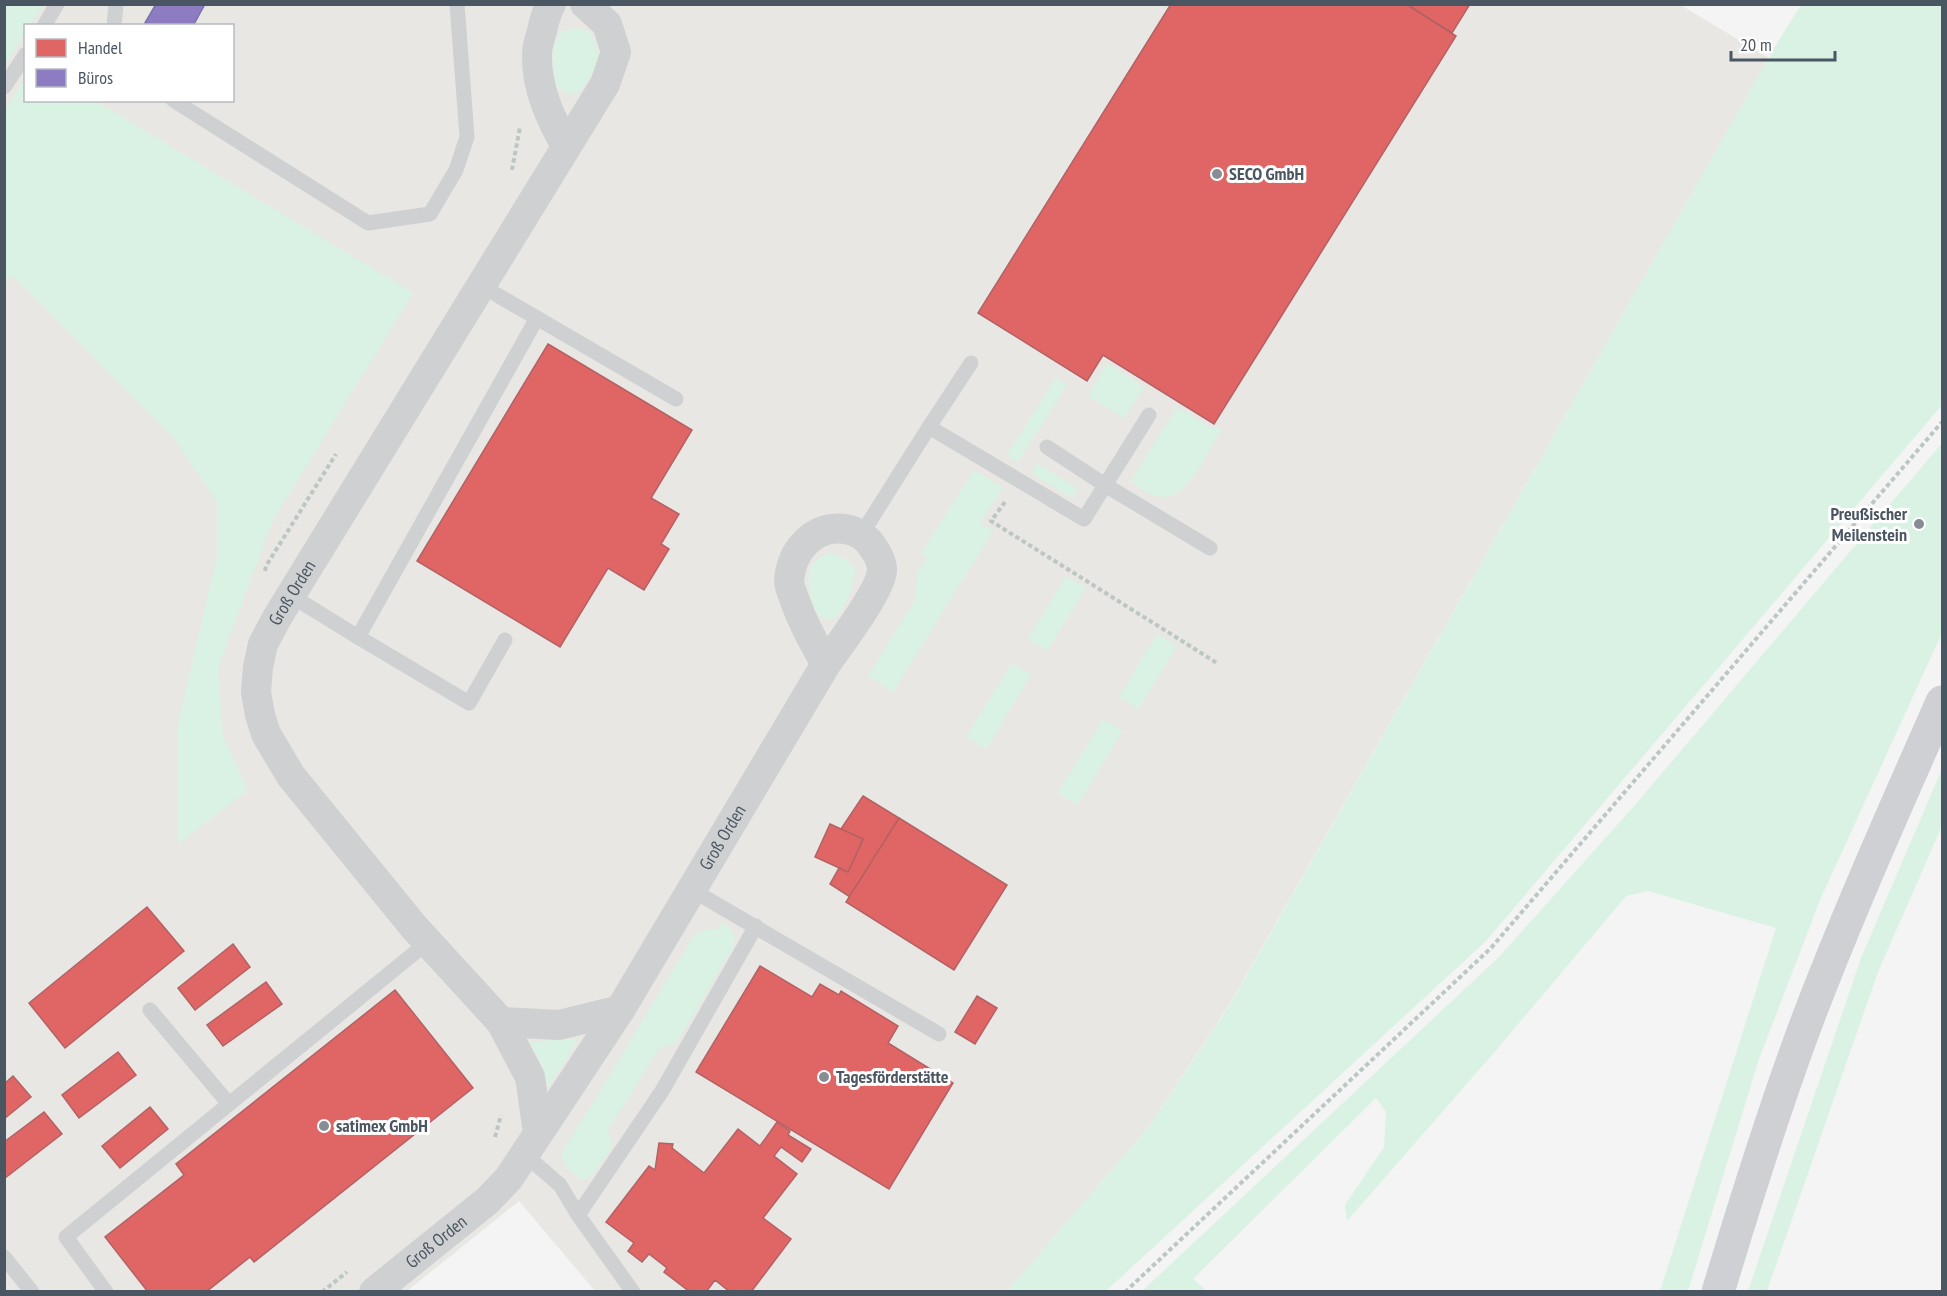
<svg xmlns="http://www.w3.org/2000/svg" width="1947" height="1296" viewBox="0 0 1947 1296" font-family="'PT Sans Narrow',sans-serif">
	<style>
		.commercial { fill: #e8e7e3 }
		.green { fill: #d9f2e3 }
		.shops { fill: #e06666; stroke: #b36164; stroke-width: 1.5 }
		.offices { fill: #8e7cc3; stroke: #7a71a6; stroke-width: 1.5 }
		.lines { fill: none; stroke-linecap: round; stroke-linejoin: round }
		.path { stroke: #bcc7c4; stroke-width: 4; stroke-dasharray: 4.5 3; stroke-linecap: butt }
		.lane { stroke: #ced0d2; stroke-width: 15 }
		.street { stroke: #ced0d2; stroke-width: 30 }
		.secondary { stroke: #ced0d4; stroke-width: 33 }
		.poi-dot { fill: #868d94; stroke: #fff; stroke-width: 2 }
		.labels { text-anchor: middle; stroke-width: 6; stroke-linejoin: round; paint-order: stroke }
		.poi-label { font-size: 18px; font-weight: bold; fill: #4a5661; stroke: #fff; text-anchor: start }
		.street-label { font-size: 18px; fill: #4a5661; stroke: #fff }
	</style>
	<rect width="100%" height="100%" fill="#f4f4f4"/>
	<!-- commercial -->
	<polygon class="commercial" points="42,4 1679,4 1769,58 1228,1007 1148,1128 1007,1292 595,1291 519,1201 407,1291 5,1291 4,65 25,31 26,100 232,100 232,26 29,25"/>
	<!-- green -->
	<g class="green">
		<polygon points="5,4 43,5 30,25 26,26 25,32 5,66"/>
		<polygon points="1801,5 1942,5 1942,405 1486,941 1106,1291 1007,1291 1148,1128 1228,1008 1779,40"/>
		<path d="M576,28L589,31L595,41L597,53L596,69L579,93L568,94L557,88C552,68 549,48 562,31Z"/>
		<polygon points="25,78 26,100 96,101 413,293 272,522 218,668 223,737 248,790 178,844 178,724 217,556 217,502 174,439 11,274 5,283 5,110"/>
		<polygon points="1107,363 1144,387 1124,418 1088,396"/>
		<polygon points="1056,378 1067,385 1018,462 1007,455"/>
		<path d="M1177,407L1213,429L1215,426L1221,430C1210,449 1189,496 1165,497C1152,498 1141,488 1131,481Z"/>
		<polygon points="1942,443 1942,633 1820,900 1759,1059 1688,1291 1660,1291 1776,928 1648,891 1626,896 1498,1048 1347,1221 1345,1205 1384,1147 1386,1112 1376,1098 1193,1279 1207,1291 1142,1291 1499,957 1635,805"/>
		<polygon points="1037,463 1078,489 1072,498 1031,473"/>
		<polygon points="974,470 1003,488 980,523 993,531 893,692 868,676 915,600 918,571 927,557 921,553"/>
		<path d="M831,553L848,560L855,568C854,587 848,601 837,617L829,619L817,616C809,592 799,561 831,553Z"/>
		<polygon points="1066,576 1086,588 1047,651 1028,639"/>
		<polygon points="1157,634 1177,646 1138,709 1119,697"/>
		<polygon points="1012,663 1031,675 986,749 966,737"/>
		<polygon points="1103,719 1123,731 1077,805 1058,793"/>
		<polygon points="1942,769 1942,826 1878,972 1767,1291 1748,1291 1861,958"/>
		<path d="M722,923L730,928L735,936L732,949L676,1043L660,1047L608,1130L612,1147L592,1176L584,1180C571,1174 567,1168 561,1155L695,934L704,930H717Z"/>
		<polygon points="579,1038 548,1088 541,1064 530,1042"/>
	</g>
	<!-- shops -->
	<g class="shops">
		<polygon points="1171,4 1406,4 1456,36 1214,424 1103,355 1087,381 978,313"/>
		<polygon points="1413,4 1470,4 1452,33 1411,7"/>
		<polygon points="548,344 692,430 651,498 679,514 661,544 669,549 644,590 608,568 560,647 417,561"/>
		<polygon points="863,796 899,818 850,897 830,884 839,868 848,872 863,839 841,829"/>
		<polygon points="899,818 1007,885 954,970 846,902"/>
		<polygon points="830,824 863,839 848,872 815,857"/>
		<polygon points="147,907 184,951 65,1048 29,1003"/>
		<polygon points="233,944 250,967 195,1010 178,988"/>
		<polygon points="760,966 812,997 820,984 839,995 841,991 898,1026 888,1043 953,1083 889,1189 696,1072"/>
		<polygon points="266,982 282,1004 223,1046 207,1025"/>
		<polygon points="395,990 473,1088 254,1262 250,1257 206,1292 148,1292 105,1237 184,1175 176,1164"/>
		<polygon points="977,996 997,1008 975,1044 955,1032"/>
		<polygon points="118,1052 136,1075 79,1118 62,1095"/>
		<polygon points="13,1076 31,1097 4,1119 4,1084"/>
		<polygon points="150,1107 168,1129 120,1168 102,1146"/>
		<polygon points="44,1112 62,1134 5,1178 4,1142"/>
		<polygon points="777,1122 790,1131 788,1135 811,1149 802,1162 781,1147 774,1156 797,1174 763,1218 791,1239 751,1292 730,1292 715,1280 706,1292 690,1292 664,1272 667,1268 649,1254 642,1262 628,1251 634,1243 606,1222 649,1166 655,1170 659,1143 673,1144 672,1148 704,1173 738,1129 760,1146"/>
	</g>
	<!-- offices -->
	<polygon class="offices" points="156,4 205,4 193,26 148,26 145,23"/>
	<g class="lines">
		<!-- path -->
		<g class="path">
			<polyline points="512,170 520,127"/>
			<polyline points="1005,502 991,521 1217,663"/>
			<polyline points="265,571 266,566 336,454"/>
			<polyline points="495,1137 501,1115"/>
			<polyline points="322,1292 347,1272"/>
			<polyline points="1125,1292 1491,948 1942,422"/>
		</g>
		<!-- lane -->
		<g class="lane">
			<polyline points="44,26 57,4"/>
			<polyline points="114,26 116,4"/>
			<polyline points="4,87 26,54"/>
			<polyline points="173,100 368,223 430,214 456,170 467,137 457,4"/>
			<polyline points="480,285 676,399"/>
			<polyline points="929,427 971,363"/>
			<polyline points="1047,447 1105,485 1210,548"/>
			<polyline points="861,535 929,427 1084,519 1149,415"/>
			<polyline points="290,595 358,637"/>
			<polyline points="505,640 469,703 358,637 537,318"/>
			<polyline points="692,890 939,1034"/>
			<polyline points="150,1010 229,1104"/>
			<polyline points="524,1154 560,1185 578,1215"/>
			<polyline points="4,1257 32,1292"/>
			<polyline points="106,1292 66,1237 428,942"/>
			<polyline points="633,1292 578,1215 662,1091 756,926"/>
		</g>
		<!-- street -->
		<g class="street">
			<path d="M551,4C546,13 544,21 542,31C540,38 537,46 537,54C536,87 550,118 566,146"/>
			<polyline points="501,1022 559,1025 620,1010"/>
			<path id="s1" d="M538,1133L530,1077L501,1022L414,927L291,776L266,734L260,715L256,692L258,667L263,644L278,616L605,84L616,52L607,24L585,4"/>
			<path id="s2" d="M374,1292L487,1201L509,1178L620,1010L826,664C839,645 881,591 882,570C882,563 878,554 874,549C868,538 857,531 845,529C814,524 791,551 789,581C789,586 792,593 794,598C802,622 813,642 826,664"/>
		</g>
		<!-- secondary -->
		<path class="secondary" d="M1718,1292C1746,1199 1775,1106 1809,1016C1850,909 1896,806 1942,702"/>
	</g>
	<!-- markers -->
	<g class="poi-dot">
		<circle cx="1217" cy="174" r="6"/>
		<circle cx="1919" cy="524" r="6"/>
		<circle cx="824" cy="1077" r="6"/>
		<circle cx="324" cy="1126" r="6"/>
	</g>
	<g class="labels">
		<!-- poi labels -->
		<g class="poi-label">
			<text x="1229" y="180">SECO GmbH</text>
			<text x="1907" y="520" text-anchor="end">Preußischer<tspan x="1907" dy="21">Meilenstein</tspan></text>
			<text x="836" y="1083">Tagesförderstätte</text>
			<text x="336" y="1132">satimex GmbH</text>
		</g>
		<!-- street labels -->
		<g class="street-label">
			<text dy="6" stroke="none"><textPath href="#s1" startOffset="642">Groß Orden</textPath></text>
			<text dy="6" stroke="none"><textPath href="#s2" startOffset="579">Groß Orden</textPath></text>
			<text dy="6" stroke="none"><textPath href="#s2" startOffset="80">Groß Orden</textPath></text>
		</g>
	</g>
	<!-- border -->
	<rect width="1947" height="1296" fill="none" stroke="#4a5661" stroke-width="12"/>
	<!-- legend -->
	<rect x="24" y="24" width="210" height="78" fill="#ffffff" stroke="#b7bbc0" stroke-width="1.5"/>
	<rect x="36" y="39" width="30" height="18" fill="#e06666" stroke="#b7bbc0" stroke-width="1.5"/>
	<text x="78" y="54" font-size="18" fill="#4a5661">Handel</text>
	<rect x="36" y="69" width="30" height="18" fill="#8e7cc3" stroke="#b7bbc0" stroke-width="1.5"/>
	<text x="78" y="84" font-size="18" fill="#4a5661">Büros</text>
	<!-- scale -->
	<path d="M1731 51v9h104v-9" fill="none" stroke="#4a5661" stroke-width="3"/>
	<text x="1740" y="51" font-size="18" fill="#4a5661" stroke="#ffffff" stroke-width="4.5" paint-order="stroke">20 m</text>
</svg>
